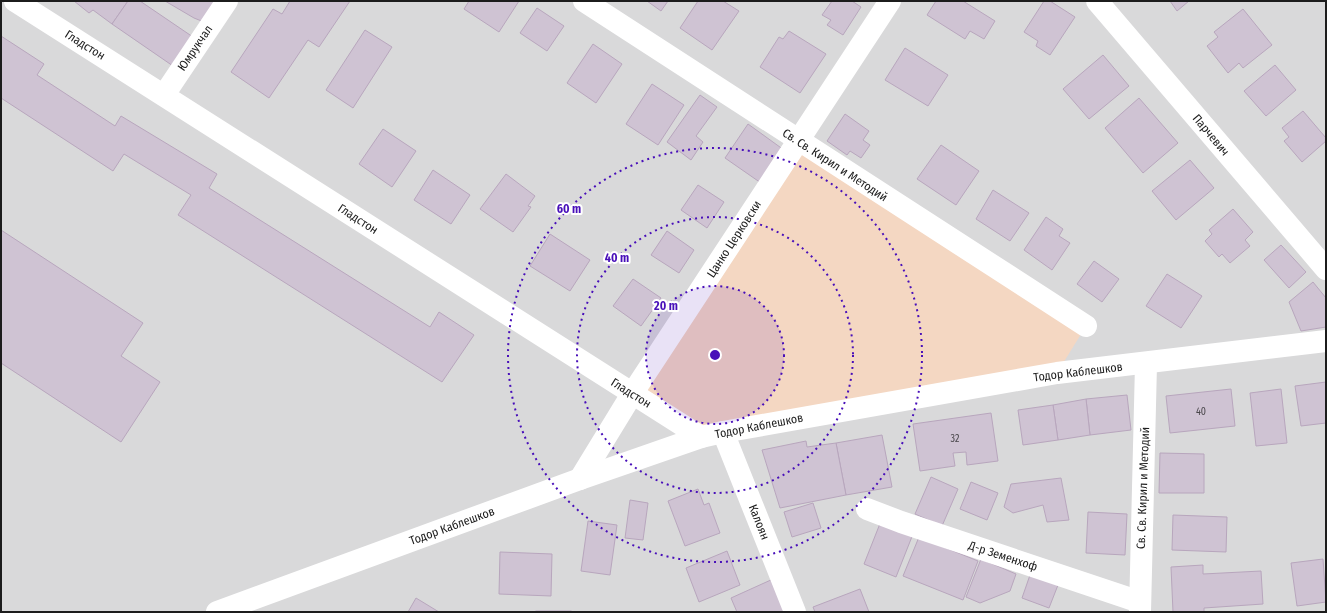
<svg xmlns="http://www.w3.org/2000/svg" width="1327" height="613" viewBox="0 0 1327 613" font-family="'Fira Sans Condensed',sans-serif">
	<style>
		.residential { fill: #d9d9da }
		.park { fill: #f4d7c2 }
		.building { fill: #cfc3d3; stroke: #b8a6bd }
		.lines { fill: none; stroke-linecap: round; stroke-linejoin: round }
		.street { stroke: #fff; stroke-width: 22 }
		.ring { fill: none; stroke: #480fb9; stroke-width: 2; stroke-dasharray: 2 4 }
		.labels { text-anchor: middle; stroke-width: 4; stroke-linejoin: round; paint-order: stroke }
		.number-label { font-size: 10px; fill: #49464a }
		.street-label { font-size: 12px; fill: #1c1c1c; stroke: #fff }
		.centre { fill: #480fb9; stroke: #fff; stroke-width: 2 }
		.ring-label { font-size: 12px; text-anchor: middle; font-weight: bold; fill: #480fb9; stroke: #fff; stroke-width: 4; stroke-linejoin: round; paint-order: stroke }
	</style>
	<rect width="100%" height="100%" fill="#ede3ed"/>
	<!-- residential -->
	<rect class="residential" x="1" y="1" width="1325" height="611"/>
	<!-- park -->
	<polygon class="park" points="798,141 1086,326 1057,373 701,437 632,394"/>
	<!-- building -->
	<g class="building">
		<polygon points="74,1 128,1 112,24 93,10 89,13"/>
		<polygon points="128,1 140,1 193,37 173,66 112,24"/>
		<polygon points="165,1 221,1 204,22 194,18"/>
		<polygon points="290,1 350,1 319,47 308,40 269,98 231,72 273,9 282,14"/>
		<polygon points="469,1 519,1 499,32 464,9"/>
		<polygon points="647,1 668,1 661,11"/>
		<polygon points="698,1 723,1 739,11 712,50 680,28"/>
		<polygon points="832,1 852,1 861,7 843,35 827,25 831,20 822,15"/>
		<polygon points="936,1 963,1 995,21 984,39 970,31 965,39 927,15"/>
		<polygon points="1044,1 1050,1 1075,17 1050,55 1036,46 1038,41 1024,32"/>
		<polygon points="1170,1 1189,1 1177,11"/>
		<polygon points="537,8 564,26 547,51 520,33"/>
		<polygon points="1243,9 1272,45 1243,68 1239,63 1228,73 1207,46 1218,37 1214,32"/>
		<polygon points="365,30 392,47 353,108 326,90"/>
		<polygon points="789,31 826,54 800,93 760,67 779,37 783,39"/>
		<polygon points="1,36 44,64 37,75 115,126 121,116 217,174 209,188 430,327 439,312 474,335 442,382 178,215 191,195 124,154 113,171 1,98"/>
		<polygon points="593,44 622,64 596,103 567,83"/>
		<polygon points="905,48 948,75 928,106 885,80"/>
		<polygon points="1103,55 1129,86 1089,119 1063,89"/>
		<polygon points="1275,65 1296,90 1266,116 1244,91"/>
		<polygon points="652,84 684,105 658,145 626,124"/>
		<polygon points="700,95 717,107 696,136 703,142 691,160 667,142"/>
		<polygon points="1139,98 1178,143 1143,173 1105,128"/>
		<polygon points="1303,111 1326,138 1326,141 1302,162 1284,141 1289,137 1282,128"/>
		<polygon points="845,114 869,131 863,140 870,145 861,158 850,151 847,155 827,141"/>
		<polygon points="748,124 784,150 761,183 725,158"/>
		<polygon points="383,129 416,151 392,187 359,164"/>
		<polygon points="941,145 979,171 956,205 917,179"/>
		<polygon points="1190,160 1214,188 1176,220 1152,191"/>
		<polygon points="433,170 470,195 451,224 414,200"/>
		<polygon points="506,174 535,196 528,206 531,207 513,232 480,209"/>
		<polygon points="698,185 724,202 707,228 681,210"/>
		<polygon points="993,190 1029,213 1010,241 976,219"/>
		<polygon points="1233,209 1253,232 1245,240 1250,246 1230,263 1222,254 1219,257 1205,241 1212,234 1209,230"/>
		<polygon points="1046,217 1063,229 1059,236 1070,243 1052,270 1024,250"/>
		<polygon points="1,230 143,323 121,356 160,382 121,442 1,363"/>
		<polygon points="667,231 694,250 679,273 651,255"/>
		<polygon points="550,234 590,260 570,291 530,266"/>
		<polygon points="1281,245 1306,272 1289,288 1264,260"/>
		<polygon points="1094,261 1119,279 1102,302 1077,284"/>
		<polygon points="1167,274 1202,296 1181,328 1146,306"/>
		<polygon points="633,279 661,298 641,326 613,306"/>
		<polygon points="1313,282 1326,298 1326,327 1301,331 1289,302"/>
		<polygon points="1326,382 1326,423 1301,426 1295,386"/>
		<polygon points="1231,389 1235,426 1170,433 1166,396"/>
		<polygon points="1281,389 1287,443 1256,446 1250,393"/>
		<polygon points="1127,395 1131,430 1090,435 1086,399"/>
		<polygon points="1086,399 1090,435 1058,440 1053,405"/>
		<polygon points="1053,405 1058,440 1023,445 1018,410"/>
		<polygon points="991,413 998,461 967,465 966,452 953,453 955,466 920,471 913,424"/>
		<polygon points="882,435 892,487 846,495 836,443"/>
		<polygon points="806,441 807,447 836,443 846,495 780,508 762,450"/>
		<polygon points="1160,453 1204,454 1204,493 1159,493"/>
		<polygon points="931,477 958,489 942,526 915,514"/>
		<polygon points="1061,478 1069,520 1047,522 1043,505 1013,513 1004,507 1011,484"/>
		<polygon points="971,482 998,493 987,520 960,509"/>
		<polygon points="698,489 704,505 709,503 720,533 685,546 668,501"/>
		<polygon points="630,500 648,503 643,540 625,538"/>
		<polygon points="813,503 821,528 792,537 784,512"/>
		<polygon points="1088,512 1127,514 1125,555 1086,553"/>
		<polygon points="1173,515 1227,517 1226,552 1172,550"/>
		<polygon points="588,521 617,525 610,575 581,571"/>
		<polygon points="881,521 913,534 896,577 864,564"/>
		<polygon points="919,537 978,561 963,600 903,576"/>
		<polygon points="727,551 740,585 699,602 686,568"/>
		<polygon points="500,552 552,554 551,596 499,594"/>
		<polygon points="981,559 1016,574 1010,591 980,603 966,597"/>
		<polygon points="1323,559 1326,602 1297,606 1291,563"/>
		<polygon points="1203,565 1203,574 1261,571 1263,604 1204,608 1204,612 1173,612 1171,567"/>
		<polygon points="1030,575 1058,585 1049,608 1022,598"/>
		<polygon points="773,579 787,609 781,612 737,612 731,598"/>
		<polygon points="860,589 869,612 815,612 813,607"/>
		<polygon points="416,598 439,612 408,612"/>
		<rect x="536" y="611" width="35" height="1"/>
	</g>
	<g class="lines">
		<!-- street -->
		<g class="street">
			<polyline points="15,1 701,437"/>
			<polyline points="584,1 1086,326"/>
			<polyline points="1097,1 1326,269"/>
			<polyline points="164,95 227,1"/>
			<polyline points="723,432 795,612"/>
			<polyline points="580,479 632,394 890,1"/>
			<polyline points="867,509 901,522 1140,602"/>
			<polyline points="217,612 580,479 701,437 723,432 1057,373 1326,341"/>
			<polyline points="1140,612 1146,364"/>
		</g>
	</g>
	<!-- distance rings -->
	<circle cx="715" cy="355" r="69" fill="#480fb9" fill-opacity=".12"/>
	<g class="ring">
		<circle cx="715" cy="355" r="69"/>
		<circle cx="715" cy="355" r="138"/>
		<circle cx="715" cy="355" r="207"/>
	</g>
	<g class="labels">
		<!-- number labels -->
		<g class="number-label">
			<text x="1201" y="415">40</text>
			<text x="955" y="442">32</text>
		</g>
		<!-- street labels -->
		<g class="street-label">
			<text transform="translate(85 45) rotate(32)" y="4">Гладстон</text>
			<text transform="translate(195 48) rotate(-56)" y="4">Юмрукчал</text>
			<text transform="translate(1211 135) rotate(50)" y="4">Парчевич</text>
			<text transform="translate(835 165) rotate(33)" y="4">Св. Св. Кирил и Методий</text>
			<text transform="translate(358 219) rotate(33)" y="4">Гладстон</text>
			<text transform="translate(734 239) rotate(-57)" y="4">Цанко Церковски</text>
			<text transform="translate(1078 372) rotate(-7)" y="4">Тодор Каблешков</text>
			<text transform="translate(631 393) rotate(32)" y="4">Гладстон</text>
			<text transform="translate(759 426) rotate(-11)" y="4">Тодор Каблешков</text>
			<text transform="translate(1143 488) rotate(-88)" y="4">Св. Св. Кирил и Методий</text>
			<text transform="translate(759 522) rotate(68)" y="4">Калоян</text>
			<text transform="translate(452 526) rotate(-20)" y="4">Тодор Каблешков</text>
			<text transform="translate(1003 556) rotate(18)" y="4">Д-р Земенхоф</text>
		</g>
	</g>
	<circle cx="715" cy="355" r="6" class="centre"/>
	<g class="ring-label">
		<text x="569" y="213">60 m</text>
		<text x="617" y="262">40 m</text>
		<text x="666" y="310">20 m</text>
	</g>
	<!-- border -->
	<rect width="1327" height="613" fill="none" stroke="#1c1c1c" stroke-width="4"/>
</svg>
